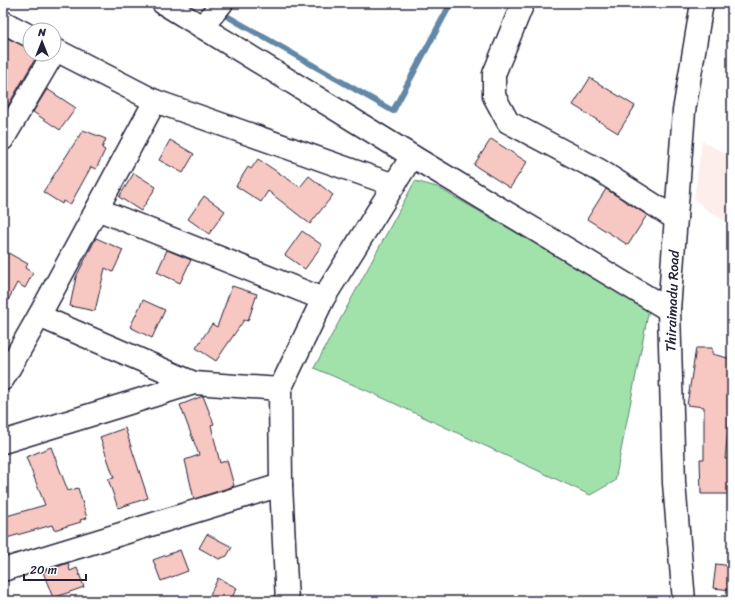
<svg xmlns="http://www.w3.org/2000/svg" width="735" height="604" viewBox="0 0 735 604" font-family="Sriracha,sans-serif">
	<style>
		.built { fill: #fdeeec }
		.green { fill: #a1e2ab; stroke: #628273 }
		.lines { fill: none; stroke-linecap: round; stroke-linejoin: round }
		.stream { stroke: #6388a7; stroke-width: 6 }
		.building { fill: #f7c7c1; stroke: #22223b }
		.minor-casing { stroke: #22223b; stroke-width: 25 }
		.minor { stroke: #fff; stroke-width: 22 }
		.labels { text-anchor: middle; stroke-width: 4; stroke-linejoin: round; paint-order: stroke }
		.street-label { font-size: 14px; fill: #22223b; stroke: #fff }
	</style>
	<rect width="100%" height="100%" fill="#fff"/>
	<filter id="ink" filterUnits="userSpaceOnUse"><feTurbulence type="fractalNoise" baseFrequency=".025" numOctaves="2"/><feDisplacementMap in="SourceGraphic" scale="8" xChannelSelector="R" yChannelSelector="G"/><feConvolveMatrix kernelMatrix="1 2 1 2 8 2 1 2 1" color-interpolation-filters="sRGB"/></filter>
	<g filter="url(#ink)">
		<!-- built -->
		<polygon class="built" points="702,141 732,157 732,225 707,210 694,199"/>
		<!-- green -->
		<polygon class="green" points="415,181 437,187 649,309 615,481 590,495 370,392 314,368"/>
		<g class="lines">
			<!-- stream -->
			<polyline class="stream" points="204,3 393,111 451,3"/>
		</g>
		<!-- building -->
		<g class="building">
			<polygon points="3,36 30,49 30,54 38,54 3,114"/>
			<polygon points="590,78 635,106 618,133 573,105"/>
			<polygon points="47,89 76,108 60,130 33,112"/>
			<polygon points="83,130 106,139 102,148 105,150 96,169 91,167 70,205 63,201 62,204 43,192"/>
			<polygon points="491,139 527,162 510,188 474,165"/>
			<polygon points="170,140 194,154 183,173 159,160"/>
			<polygon points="258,159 300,187 309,176 333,195 310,224 268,191 261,202 236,186 248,167 251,169"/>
			<polygon points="134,173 156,187 141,211 119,197"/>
			<polygon points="606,189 647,215 628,245 587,219"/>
			<polygon points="204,196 225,211 209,234 188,219"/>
			<polygon points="302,231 322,245 305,269 285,255"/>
			<polygon points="96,238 123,250 113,272 105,268 95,311 70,306 76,277"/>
			<polygon points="3,250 28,264 25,268 33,273 25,288 17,283 3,310"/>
			<polygon points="167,250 191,260 180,283 157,272"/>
			<polygon points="232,286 257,294 248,321 244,320 216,361 196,348 212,324 217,327"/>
			<polygon points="143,300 165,310 152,338 130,327"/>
			<polygon points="696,348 712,348 712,354 732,359 732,412 730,412 725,459 732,459 732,485 730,485 730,494 701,494 700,459 704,459 704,407 687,405"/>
			<polygon points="203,396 214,424 211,425 220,463 227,460 234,486 194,499 185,460 199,455 180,405"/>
			<polygon points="125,428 148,498 118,508 108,479 114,478 100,437"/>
			<polygon points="51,447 68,491 78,488 87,518 80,520 81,522 54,530 52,525 3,539 3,517 45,505 26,457"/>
			<polygon points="207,534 232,547 227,556 219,559 199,548"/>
			<polygon points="180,550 188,571 161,581 153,560"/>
			<polygon points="68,563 70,571 77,568 84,587 53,598 43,572"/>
			<polygon points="716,564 732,566 732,590 713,588"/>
			<polygon points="218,578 237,588 230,601 207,601"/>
		</g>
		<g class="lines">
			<!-- minor casing -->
			<g class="minor-casing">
				<g id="minor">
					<polyline points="163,3 412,156 669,310"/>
					<polyline points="523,3 494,74 494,96 508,122 599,170 676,219"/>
					<polyline points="3,22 30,36"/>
					<polyline points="202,27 222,3"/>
					<polyline points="54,49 155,101 394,185"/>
					<polyline points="3,139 53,54"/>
					<polyline points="97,209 155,101"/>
					<polyline points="39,316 97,209 323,299"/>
					<polyline points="3,379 39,316 194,383 280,389"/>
					<polyline points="3,442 194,383"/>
					<polyline points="3,570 281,485"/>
					<polyline points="287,601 281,485 280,389 323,299 412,156"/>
					<polyline points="684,601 674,483 669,310 684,111 702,3"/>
				</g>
			</g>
			<!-- minor -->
			<use href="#minor" class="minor"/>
		</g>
	</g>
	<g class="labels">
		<!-- street labels -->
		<g class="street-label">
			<text transform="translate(672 301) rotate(-88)" y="5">Thiraimadu Road</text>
		</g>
	</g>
	<!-- margin -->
	<rect width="735" height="604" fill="none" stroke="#fff" stroke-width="16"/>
	<rect x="8" y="8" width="719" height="588" fill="none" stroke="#22223b" stroke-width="1.5" filter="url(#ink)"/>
	<!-- north arrow -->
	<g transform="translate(42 42)"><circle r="19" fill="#ffffff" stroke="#a7a7b1"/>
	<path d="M0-3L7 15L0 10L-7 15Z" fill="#22223b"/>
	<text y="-6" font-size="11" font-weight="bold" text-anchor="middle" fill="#22223b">N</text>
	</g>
	<!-- scale -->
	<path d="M24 574v6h62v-6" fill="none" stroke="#22223b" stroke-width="2"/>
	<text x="30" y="574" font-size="12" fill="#22223b" stroke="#ffffff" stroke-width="3" paint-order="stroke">20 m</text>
</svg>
